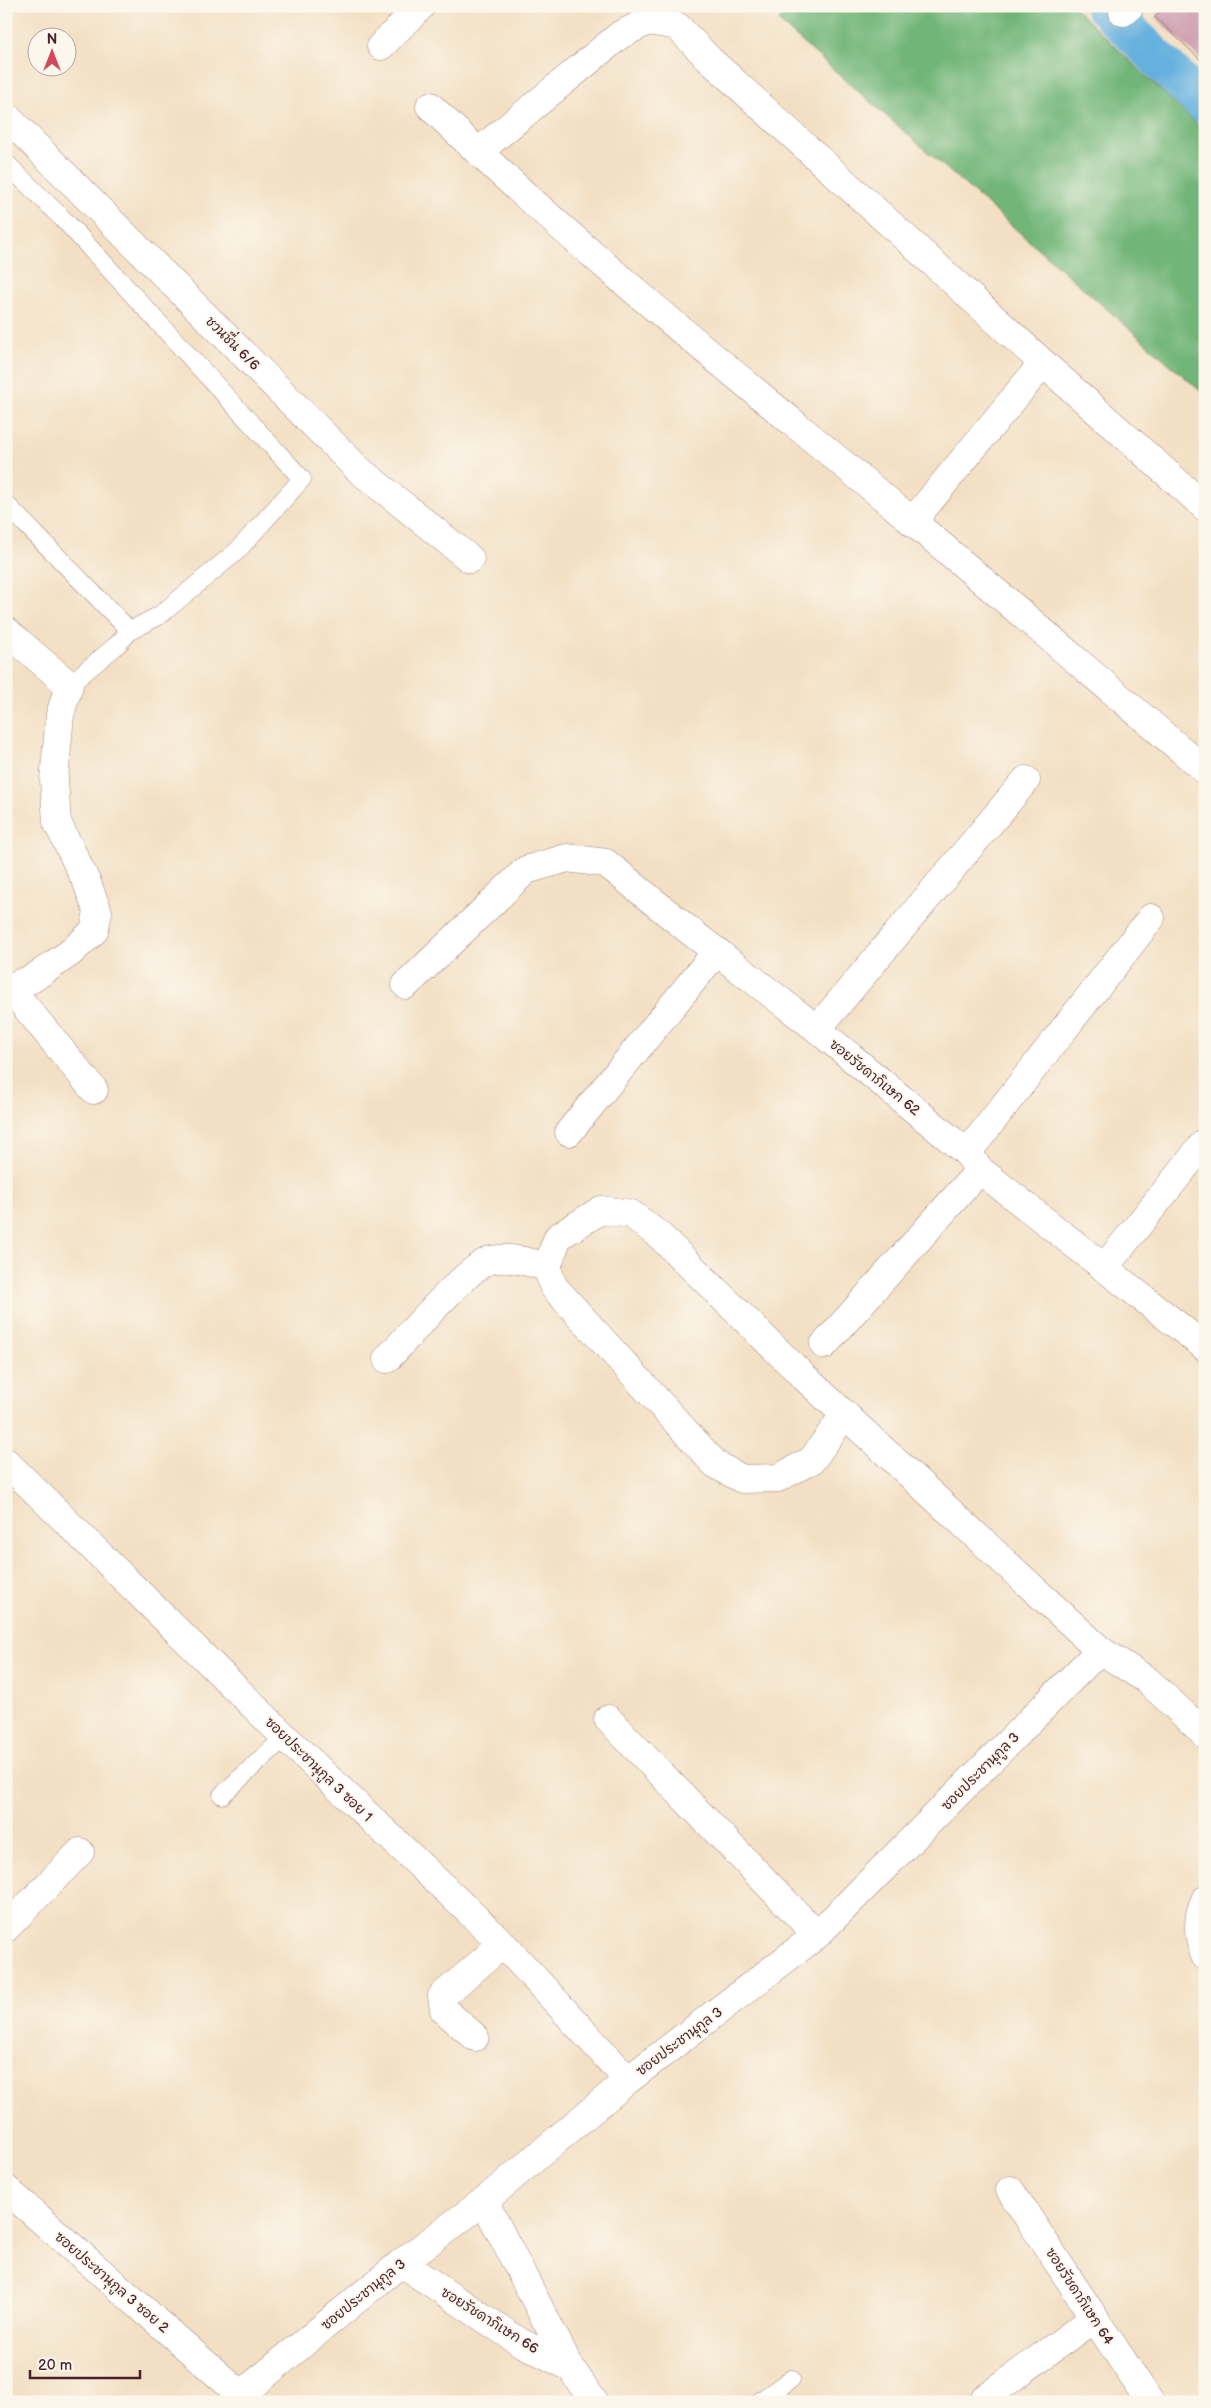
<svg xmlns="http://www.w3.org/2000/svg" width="1211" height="2408" viewBox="0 0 1211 2408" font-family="'Balsamiq Sans','Playpen Sans Thai',sans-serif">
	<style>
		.forest { fill: #71b578; stroke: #5e6a52 }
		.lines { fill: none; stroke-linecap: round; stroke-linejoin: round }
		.canal { stroke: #65b0de; stroke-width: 39 }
		.building { fill: #cd9db0 }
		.service-casing { stroke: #9e8078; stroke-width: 19 }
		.minor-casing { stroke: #9e8078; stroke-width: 29 }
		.service { stroke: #fff; stroke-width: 18 }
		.minor { stroke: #fff; stroke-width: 28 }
		.labels { text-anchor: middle; stroke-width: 4; stroke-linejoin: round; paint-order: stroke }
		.street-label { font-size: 14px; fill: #4a1f2b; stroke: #fbf7ec }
	</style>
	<rect width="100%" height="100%" fill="#fbf7ec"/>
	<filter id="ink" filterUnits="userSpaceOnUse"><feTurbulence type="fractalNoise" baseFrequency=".02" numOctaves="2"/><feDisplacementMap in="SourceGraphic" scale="10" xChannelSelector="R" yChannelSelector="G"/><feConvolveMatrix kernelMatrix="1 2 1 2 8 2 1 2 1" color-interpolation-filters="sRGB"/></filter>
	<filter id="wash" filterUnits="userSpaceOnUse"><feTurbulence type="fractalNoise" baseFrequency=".0096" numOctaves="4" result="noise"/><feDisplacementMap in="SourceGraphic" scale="20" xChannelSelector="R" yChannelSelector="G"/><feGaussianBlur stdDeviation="1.12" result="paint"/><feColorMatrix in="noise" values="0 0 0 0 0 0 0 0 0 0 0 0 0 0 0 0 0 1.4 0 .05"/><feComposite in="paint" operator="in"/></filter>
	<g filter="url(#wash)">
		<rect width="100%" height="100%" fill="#f3e0c4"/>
		<!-- forest -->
		<polygon class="forest" points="793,6 1073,6 1205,132 1205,395 778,21"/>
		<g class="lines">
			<!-- canal -->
			<polyline class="canal" points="1104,6 1205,105"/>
		</g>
		<g id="blocks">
			<!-- building -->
			<polygon class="building" points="1165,6 1205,6 1205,64 1155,17"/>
		</g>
	</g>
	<g filter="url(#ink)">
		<use href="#blocks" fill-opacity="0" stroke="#9e8078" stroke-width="1"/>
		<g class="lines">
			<!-- service casing -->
			<g class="service-casing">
				<g id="service">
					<polyline points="6,163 67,223 302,479 236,552 160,615 130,631 117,645 69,685"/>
					<polyline points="6,504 130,631"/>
					<polyline points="222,1795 285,1737"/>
					<polyline points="759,2402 791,2379"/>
				</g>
			</g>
			<!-- minor casing -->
			<g class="minor-casing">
				<g id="minor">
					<polyline points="1123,12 1130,6"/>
					<polyline points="381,46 421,6"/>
					<path d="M430,106C582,254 749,385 912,521C1010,603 1107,687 1205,770"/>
					<polyline points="6,116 358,469 470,559"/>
					<polyline points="478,152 620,35 648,21 677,26 709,59 1043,363 1205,507"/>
					<polyline points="912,522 1043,363"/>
					<polyline points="6,631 69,685 60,715 54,780 57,822 87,883 98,912 94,931 70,953 32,979 6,988"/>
					<polyline points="406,985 526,870 567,858 606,863 686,928 817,1029 967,1153 980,1170 1205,1347"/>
					<polyline points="10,988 94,1090"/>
					<polyline points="817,1029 1026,780"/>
					<polyline points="569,1132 717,951"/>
					<polyline points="967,1153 1151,918"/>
					<polyline points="547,1267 553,1286 715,1464 742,1479 778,1478 812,1460 845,1414"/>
					<polyline points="1104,1268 1205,1142"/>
					<polyline points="824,1345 980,1170"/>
					<path d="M387,1359C405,1340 470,1264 491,1260C511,1256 528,1262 547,1267L558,1237L601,1210L631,1214L660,1236L803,1376L1100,1650L1147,1680L1205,1734"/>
					<polyline points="6,1462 285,1737 503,1944 628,2080"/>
					<polyline points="608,1719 817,1935"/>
					<path d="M1205,1900C1196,1919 1198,1938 1205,1956"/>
					<polyline points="6,1928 80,1852"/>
					<polyline points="475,2037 444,2010 442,1996 503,1944"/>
					<polyline points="6,2189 240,2394"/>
					<polyline points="1010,2190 1150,2402"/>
					<polyline points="484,2201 570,2367 594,2402"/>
					<polyline points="401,2263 520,2342 570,2367"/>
					<polyline points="985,2398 1094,2318"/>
					<polyline points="232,2402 401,2263 484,2201 628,2080 817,1935 1100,1650"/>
				</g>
			</g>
			<!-- service -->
			<use href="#service" class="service"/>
			<!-- minor -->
			<use href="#minor" class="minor"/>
		</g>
	</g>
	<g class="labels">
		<!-- street labels -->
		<g class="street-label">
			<text transform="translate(233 343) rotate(45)" y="5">ชวนชื่น 6/6</text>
			<text transform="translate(875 1077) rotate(39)" y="5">ซอยรัชดาภิเษก 62</text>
			<text transform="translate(319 1769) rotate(44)" y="5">ซอยประชานุกูล 3 ซอย 1</text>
			<text transform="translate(980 1771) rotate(-45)" y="5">ซอยประชานุกูล 3</text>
			<text transform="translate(679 2041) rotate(-37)" y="5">ซอยประชานุกูล 3</text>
			<text transform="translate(112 2282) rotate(41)" y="5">ซอยประชานุกูล 3 ซอย 2</text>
			<text transform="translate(363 2294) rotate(-39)" y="5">ซอยประชานุกูล 3</text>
			<text transform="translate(1080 2296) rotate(57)" y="5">ซอยรัชดาภิเษก 64</text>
			<text transform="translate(490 2320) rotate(32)" y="5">ซอยรัชดาภิเษก 66</text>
		</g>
	</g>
	<!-- margin -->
	<rect width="1211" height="2408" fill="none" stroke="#fbf7ec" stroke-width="25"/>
	<!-- north arrow -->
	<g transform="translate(52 52)"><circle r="24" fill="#fbf7ec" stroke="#b4a19f"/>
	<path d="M0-4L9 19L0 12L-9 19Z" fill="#d1495b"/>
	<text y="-8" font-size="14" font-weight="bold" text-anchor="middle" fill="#4a1f2b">N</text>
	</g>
	<!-- scale -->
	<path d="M30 2370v8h110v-8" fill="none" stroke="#4a1f2b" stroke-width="2.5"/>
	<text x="38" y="2370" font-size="15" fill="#4a1f2b" stroke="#fbf7ec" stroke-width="4" paint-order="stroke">20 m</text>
</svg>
